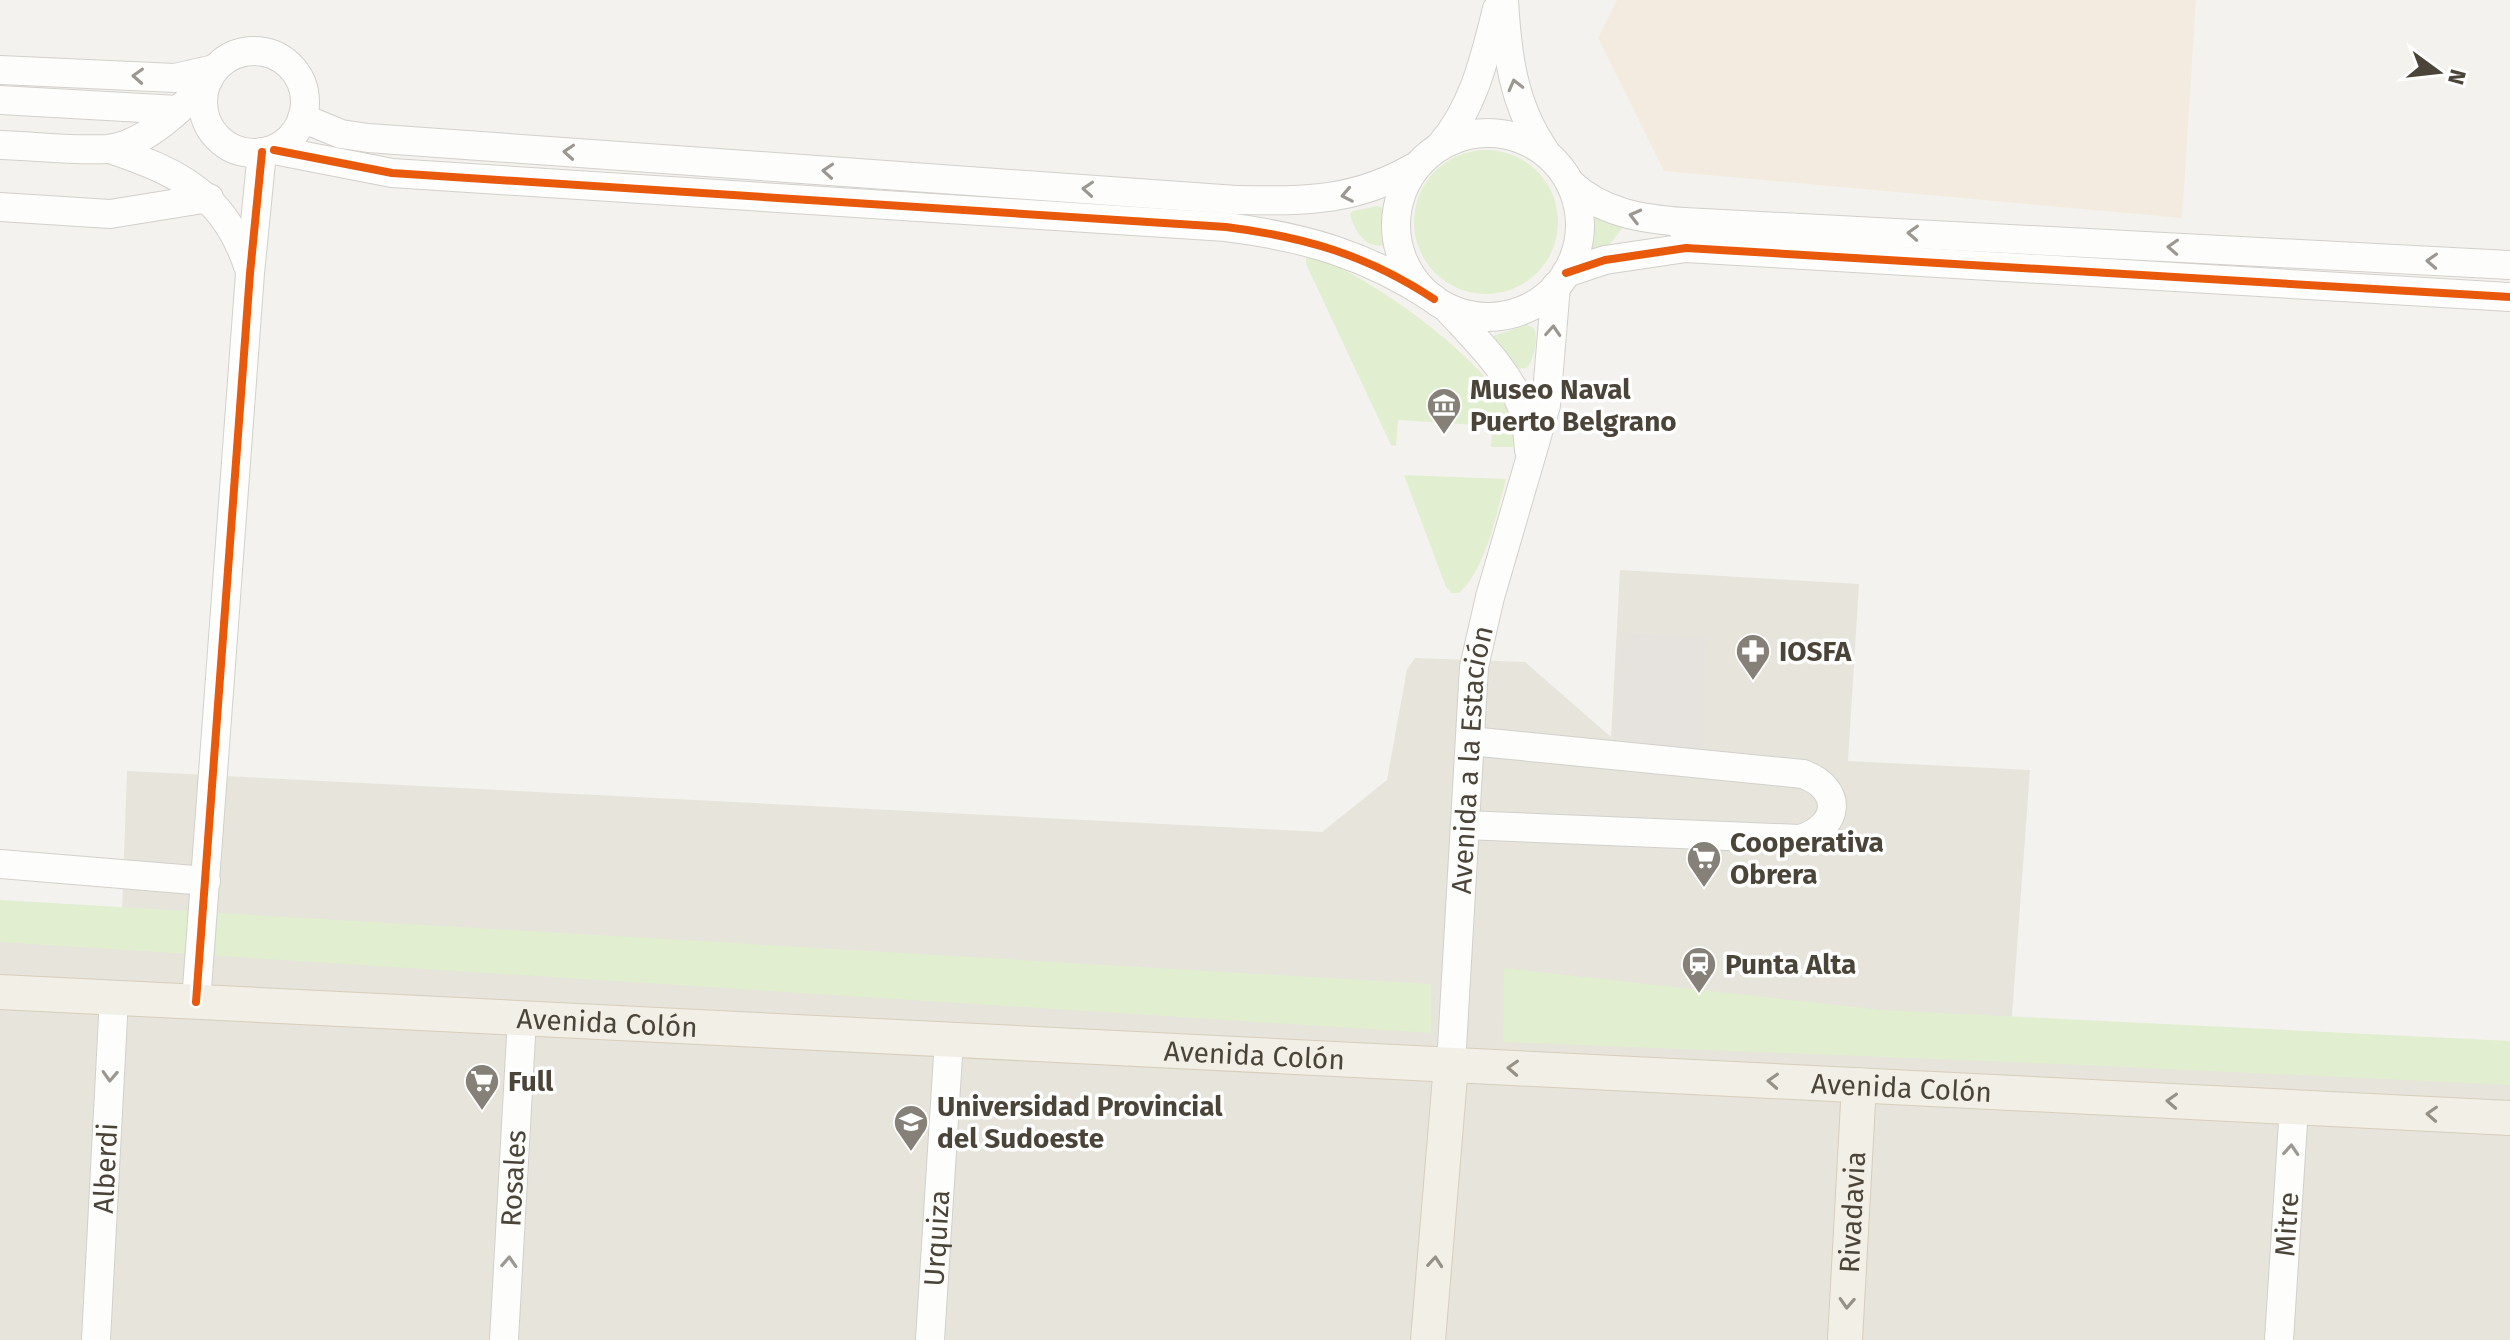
<svg xmlns="http://www.w3.org/2000/svg" width="2510" height="1340" viewBox="0 0 2510 1340" font-family="'Fira Sans',sans-serif">
	<style>
		.residential { fill: #e7e4dc }
		.commercial { fill: #f3ebdf }
		.green { fill: #e1eecf }
		.parking { fill: #e6e3df }
		.lines { fill: none; stroke-linecap: round; stroke-linejoin: round }
		.minor-casing { stroke: #d2d0cb; stroke-width: 30 }
		.major-casing { stroke: #d6cebb; stroke-width: 36 }
		.minor { stroke: #fdfdfc; stroke-width: 28 }
		.major { stroke: #f2efe6; stroke-width: 34 }
		.cycleway-casing { stroke: #fff; stroke-width: 13 }
		.cycleway { stroke: #e8590c; stroke-width: 8 }
		.oneway { stroke: #9b9791 }
		.oneway2 { stroke: #969187 }
		.labels { text-anchor: middle; stroke-width: 7; stroke-linejoin: round; paint-order: stroke }
		.poi-label { font-size: 28px; font-weight: bold; fill: #4b4439; stroke: #fff; text-anchor: start }
		.street-label { font-size: 28px; fill: #4b4439; stroke: #fff }
	</style>
	<rect width="100%" height="100%" fill="#f4f2ee"/>
	<!-- residential -->
	<polygon class="residential" points="1620,570 1859,584 1848,761 2030,770 2010,1043 2510,1067 2510,1340 0,1340 0,935 121,940 127,771 1322,832 1387,780 1407,669 1415,658 1525,662 1611,737"/>
	<!-- commercial -->
	<polygon class="commercial" points="1617,0 2196,0 2182,218 1664,171 1598,38"/>
	<!-- green -->
	<g class="green">
		<circle cx="1486" cy="222" r="72"/>
		<path d="M1378,206L1384,209L1386,242L1385,245C1365,249 1355,232 1350,214L1353,211Z"/>
		<polygon points="1590,214 1622,224 1623,227 1607,248 1590,252 1586,247"/>
		<path d="M1309,256C1363,270 1467,348 1499,394C1509,409 1515,430 1513,447H1491L1492,426L1398,420L1396,446L1391,445L1306,264V259Z"/>
		<path d="M1527,325L1534,328C1539,338 1534,359 1527,368L1516,369L1494,342L1493,336Z"/>
		<path d="M1404,475L1506,479C1497,512 1485,571 1459,593H1452L1446,587Z"/>
		<polygon points="0,900 1431,984 1431,1033 0,942"/>
		<polygon points="1504,968 1882,1010 2510,1041 2510,1085 2060,1064 1503,1042"/>
	</g>
	<!-- parking -->
	<polygon class="parking" points="1619,632 1705,639 1703,750 1613,743"/>
	<g class="lines">
		<!-- minor casing -->
		<g class="minor-casing">
			<g id="minor">
				<path d="M1504,0C1507,54 1513,105 1545,151"/>
				<circle cx="254" cy="102" r="51"/>
				<polyline points="0,70 175,78 214,69"/>
				<polyline points="0,100 178,110"/>
				<path d="M302,118L341,134L368,138L1236,200C1307,201 1356,202 1418,165"/>
				<circle cx="1488" cy="225" r="92"/>
				<path d="M0,145C35,146 72,151 107,149C144,146 186,105 209,79"/>
				<path d="M1440,146C1474,107 1485,57 1497,9"/>
				<path d="M110,149C178,172 224,194 248,266"/>
				<path d="M274,150L392,173L1226,227C1305,237 1367,255 1434,299"/>
				<path d="M1570,183C1602,213 1642,219 1684,222L1685,239"/>
				<polyline points="0,207 110,214 209,198"/>
				<polyline points="1684,222 2510,265"/>
				<polyline points="1566,273 1605,260 1686,248 2510,297"/>
				<path d="M1446,307C1474,338 1511,372 1524,413C1527,424 1528,438 1529,450"/>
				<path d="M1465,825L1800,839C1840,827 1844,789 1803,774L1470,741"/>
				<polyline points="0,864 206,881"/>
				<polyline points="196,1002 250,273 262,152"/>
				<path id="s1" d="M1451,1065L1474,667L1490,597L1546,405L1556,286"/>
				<path id="s2" d="M96,1340L114,998"/>
				<path id="s3" d="M504,1340L522,1018"/>
				<path id="s4" d="M930,1340L949,1040"/>
				<path id="s5" d="M2279,1340L2294,1107"/>
			</g>
		</g>
		<!-- major casing -->
		<g class="major-casing">
			<g id="major">
				<path id="s6" d="M0,992L2510,1118"/>
				<polyline points="1428,1340 1451,1065"/>
				<path id="s7" d="M1845,1340L1859,1085"/>
			</g>
		</g>
		<!-- minor -->
		<use href="#minor" class="minor"/>
		<!-- major -->
		<use href="#major" class="major"/>
		<!-- cycleway casing -->
		<g class="cycleway-casing">
			<g id="cycleway">
				<path d="M274,150L392,173L1226,227C1305,237 1367,255 1434,299"/>
				<polyline points="1566,273 1605,260 1686,248 2510,297"/>
				<polyline points="196,1002 250,273 262,152"/>
			</g>
		</g>
		<!-- cycleway -->
		<use href="#cycleway" class="cycleway"/>
	</g>
	<!-- one-way arrows -->
	<defs><path id="oneway-chevron" d="M-2-3.5L2.5 0L-2 3.5" fill="none" stroke-width="1.6" stroke-linecap="round" stroke-linejoin="round" transform="scale(2)"/></defs>
	<g class="oneway">
		<use href="#oneway-chevron" transform="translate(138 76) rotate(-177)"/>
		<use href="#oneway-chevron" transform="translate(1515 85) rotate(-104)"/>
		<use href="#oneway-chevron" transform="translate(569 152) rotate(-176)"/>
		<use href="#oneway-chevron" transform="translate(828 171) rotate(-176)"/>
		<use href="#oneway-chevron" transform="translate(1088 189) rotate(-176)"/>
		<use href="#oneway-chevron" transform="translate(1347 195) rotate(169)"/>
		<use href="#oneway-chevron" transform="translate(1635 216) rotate(-166)"/>
		<use href="#oneway-chevron" transform="translate(1913 233) rotate(-177)"/>
		<use href="#oneway-chevron" transform="translate(2173 247) rotate(-177)"/>
		<use href="#oneway-chevron" transform="translate(2432 261) rotate(-177)"/>
		<use href="#oneway-chevron" transform="translate(1553 331) rotate(-86)"/>
		<use href="#oneway-chevron" transform="translate(110 1076) rotate(93)"/>
		<use href="#oneway-chevron" transform="translate(2291 1150) rotate(-86)"/>
		<use href="#oneway-chevron" transform="translate(509 1262) rotate(-87)"/>
	</g>
	<g class="oneway2">
		<use href="#oneway-chevron" transform="translate(1513 1068) rotate(-177)"/>
		<use href="#oneway-chevron" transform="translate(1773 1081) rotate(-177)"/>
		<use href="#oneway-chevron" transform="translate(2172 1101) rotate(-177)"/>
		<use href="#oneway-chevron" transform="translate(2432 1114) rotate(-177)"/>
		<use href="#oneway-chevron" transform="translate(1435 1262) rotate(-85)"/>
		<use href="#oneway-chevron" transform="translate(1847 1303) rotate(93)"/>
	</g>
	<!-- icons -->
	<defs>
		<g id="museum-pin" transform="scale(1.8)"><path d="M0 17L-7.5 6A9.5 9.5 0 1 1 7.5 6Z" fill="#868178" stroke="#fff"/><path d="M0-6L6-3V-2H-6V-3ZM-5-1h2V3h-2ZM-1-1h2V3h-2ZM3-1h2V3H3ZM-6 4H6V6H-6Z" fill="#fff"/></g>
		<g id="pharmacy-pin" transform="scale(1.8)"><path d="M0 17L-7.5 6A9.5 9.5 0 1 1 7.5 6Z" fill="#868178" stroke="#fff"/><path d="M-2-6h4v4h4v4h-4v4h-4v-4h-4v-4h4Z" fill="#fff"/></g>
		<g id="supermarket-pin" transform="scale(1.8)"><path d="M0 17L-7.5 6A9.5 9.5 0 1 1 7.5 6Z" fill="#868178" stroke="#fff"/><path d="M-6-5.5h2.5l.6 2H6L4.5 2H-2.5L-4.4-4H-6ZM-1.5 3.2a1.3 1.3 0 1 0 .1 0ZM3 3.2a1.3 1.3 0 1 0 .1 0Z" fill="#fff"/></g>
		<g id="station-pin" transform="scale(1.8)"><path d="M0 17L-7.5 6A9.5 9.5 0 1 1 7.5 6Z" fill="#868178" stroke="#fff"/><path d="M-3-6H3Q5-6 5-4V2Q5 4 3 4L4.5 6H3L1.5 4h-3L-3 6H-4.5L-3 4Q-5 4-5 2V-4Q-5-6-3-6ZM-3.5-4v3h7v-3ZM-3.5 1v1.5H-2V1ZM2 1v1.5H3.5V1Z" fill="#fff"/></g>
		<g id="university-pin" transform="scale(1.8)"><path d="M0 17L-7.5 6A9.5 9.5 0 1 1 7.5 6Z" fill="#868178" stroke="#fff"/><path d="M0-5L7-2L0 1L-7-2ZM-4 1L0 2.5L4 1V4Q0 6-4 4Z" fill="#fff"/></g>
	</defs>
	<g fill-rule="evenodd">
		<use href="#museum-pin" x="1444" y="405"/>
		<use href="#pharmacy-pin" x="1753" y="651"/>
		<use href="#supermarket-pin" x="1704" y="858"/>
		<use href="#station-pin" x="1699" y="964"/>
		<use href="#supermarket-pin" x="482" y="1081"/>
		<use href="#university-pin" x="911" y="1122"/>
	</g>
	<g class="labels">
		<!-- poi labels -->
		<g class="poi-label">
			<text x="1470" y="399">Museo Naval<tspan x="1470" dy="32">Puerto Belgrano</tspan></text>
			<text x="1779" y="661">IOSFA</text>
			<text x="1730" y="852">Cooperativa<tspan x="1730" dy="32">Obrera</tspan></text>
			<text x="1725" y="974">Punta Alta</text>
			<text x="508" y="1091">Full</text>
			<text x="937" y="1116">Universidad Provincial<tspan x="937" dy="32">del Sudoeste</tspan></text>
		</g>
		<!-- street labels -->
		<g class="street-label">
			<text dy="10" stroke="none"><textPath href="#s1" startOffset="306">Avenida a la Estación</textPath></text>
			<text dy="10" stroke="none"><textPath href="#s6" startOffset="608">Avenida Colón</textPath></text>
			<text dy="10" stroke="none"><textPath href="#s6" startOffset="1256">Avenida Colón</textPath></text>
			<text dy="10" stroke="none"><textPath href="#s6" startOffset="1904">Avenida Colón</textPath></text>
			<text dy="10" stroke="none"><textPath href="#s2" startOffset="172">Alberdi</textPath></text>
			<text dy="10" stroke="none"><textPath href="#s3" startOffset="162">Rosales</textPath></text>
			<text dy="10" stroke="none"><textPath href="#s7" startOffset="128">Rivadavia</textPath></text>
			<text dy="10" stroke="none"><textPath href="#s5" startOffset="116">Mitre</textPath></text>
			<text dy="10" stroke="none"><textPath href="#s4" startOffset="102">Urquiza</textPath></text>
		</g>
	</g>
	<!-- north arrow -->
	<g transform="translate(2438 72) rotate(105)" stroke="#ffffff" stroke-width="6" paint-order="stroke">
	<path d="M0-6L14 30L0 20L-14 30Z" fill="#4b4439"/>
	<text y="-12" font-size="22" font-weight="bold" text-anchor="middle" fill="#4b4439">N</text>
	</g>
</svg>
